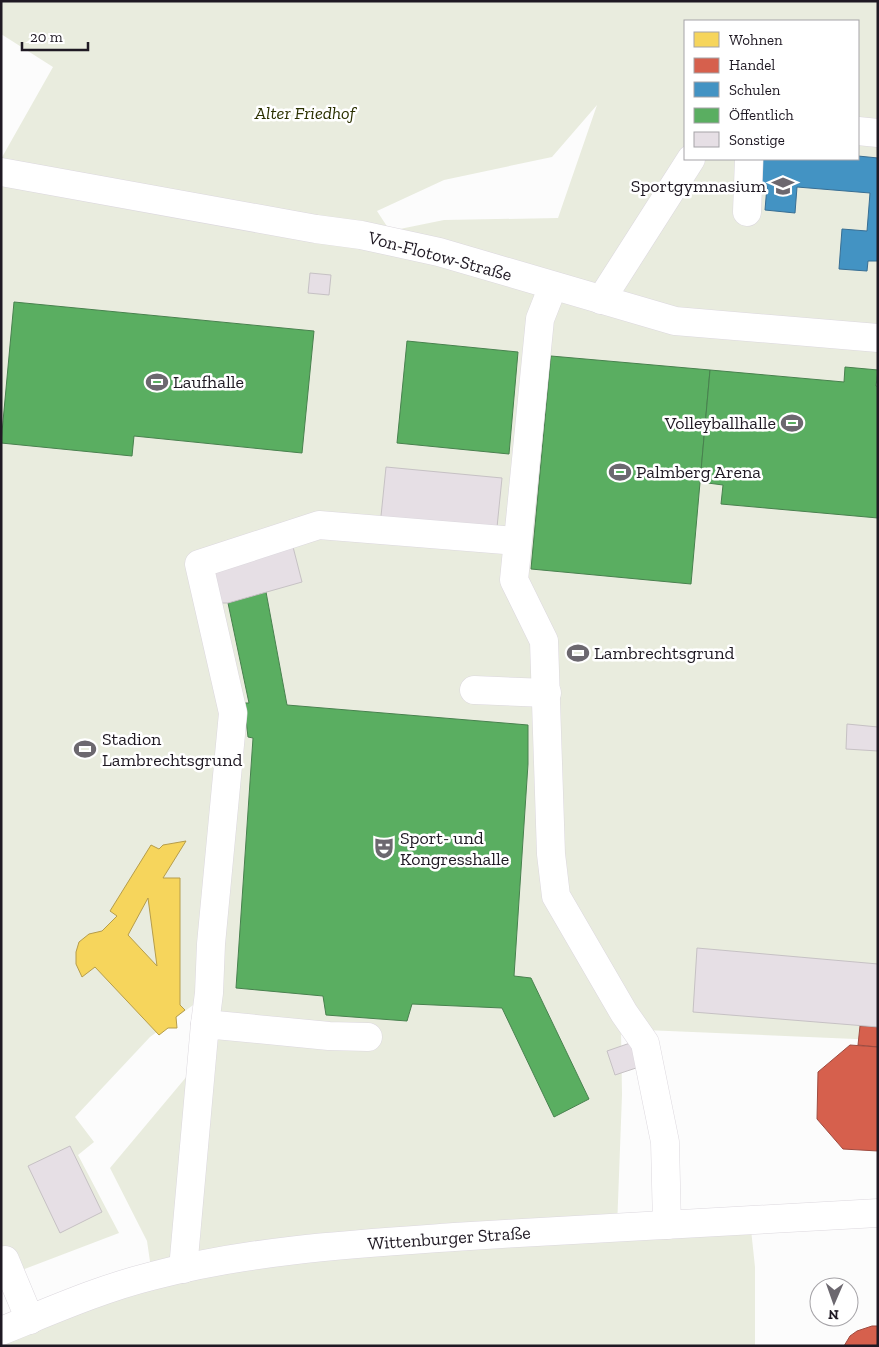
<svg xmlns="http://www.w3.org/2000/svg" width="879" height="1347" viewBox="0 0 879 1347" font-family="'Zilla Slab',serif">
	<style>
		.green { fill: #e9ecde; fill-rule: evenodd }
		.homes { fill: #f6d55c; stroke: #b69d4b; fill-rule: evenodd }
		.shops { fill: #d6604d; stroke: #9f4b40 }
		.schools { fill: #4393c3; stroke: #386e93 }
		.public { fill: #5aae61; stroke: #48814e }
		.building { fill: #e6dfe5; stroke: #c6c1c4 }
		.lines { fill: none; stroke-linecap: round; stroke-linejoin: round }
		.minor-casing { stroke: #dcd8de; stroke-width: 29 }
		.minor { stroke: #fff; stroke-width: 28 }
		.labels { text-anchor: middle; stroke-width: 5; stroke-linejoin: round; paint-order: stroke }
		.park-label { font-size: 18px; font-style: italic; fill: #2b3101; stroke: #fff }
		.poi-label { font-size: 18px; fill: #1f1923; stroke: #fff; text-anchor: start }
		.street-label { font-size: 18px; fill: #1f1923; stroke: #fff }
	</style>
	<rect width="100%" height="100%" fill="#fcfcfc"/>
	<!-- green -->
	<path class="green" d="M1,1H878V1040L621,1029L622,1095L617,1228L750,1220L755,1267V1346H1V1332L152,1275L147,1241L110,1168L203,1057L208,994L150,1037L75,1117L94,1142L78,1155L119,1233L1,1278V159L53,67L1,34ZM685,21H858V159H685ZM597,105L558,218L444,220L390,231L377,211L444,180L552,157ZM266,592L287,705L528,725V763L514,976L531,978L589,1099L554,1117L502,1008L324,999L323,996L236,988L253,738L248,737L245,703H249Z"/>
	<!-- homes -->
	<path class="homes" d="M186,841L163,878H180V1005L185,1010L176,1017L177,1028H168L159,1035L95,967L82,977L76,964V952L79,942L89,934L102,931L117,916L110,911L151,845L159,849L163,845ZM148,898L157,966L128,935Z"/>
	<!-- shops -->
	<g class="shops">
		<polygon points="860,1026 878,1027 878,1047 858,1045"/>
		<polygon points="850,1045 878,1047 878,1151 843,1149 817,1119 818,1072"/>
		<polygon points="872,1326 878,1326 878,1346 844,1346 850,1336 857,1331"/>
	</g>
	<!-- schools -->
	<polygon class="schools" points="858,156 878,158 878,261 868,261 867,271 839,269 842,229 867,231 870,193 797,187 795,213 765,210 767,186 757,185 759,159 858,159"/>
	<!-- public -->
	<g class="public">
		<polygon points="14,302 314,331 302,453 134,436 132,456 1,443"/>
		<polygon points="407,341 518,352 509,454 397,443"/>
		<polygon points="551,356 710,370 691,584 531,569"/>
		<polygon points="845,367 878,370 876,386 878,386 878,518 721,504 723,485 700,482 710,370 844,382"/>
		<polygon points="266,592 287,705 528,725 528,764 514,976 531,978 589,1099 554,1117 502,1008 412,1004 407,1021 326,1015 323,996 236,988 253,738 248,737 244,703 249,703 228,603"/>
	</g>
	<!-- building -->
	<g class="building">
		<polygon points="310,273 331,275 329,295 308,293"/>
		<polygon points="386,467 502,478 496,537 380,526"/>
		<polygon points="291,539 302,582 228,603 221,603 211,563"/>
		<polygon points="847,724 878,727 878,751 846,749"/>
		<polygon points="697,948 878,964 878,1027 693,1012"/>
		<polygon points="633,1042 642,1066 615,1075 607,1051"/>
		<polygon points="70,1146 102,1212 60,1233 28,1166"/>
	</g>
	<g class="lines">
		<!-- minor casing -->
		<g class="minor-casing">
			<g id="minor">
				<polyline points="858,131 878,133"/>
				<polyline points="1,172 316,229 361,235 439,252 675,321 878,338"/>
				<polyline points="747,212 749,159"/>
				<polyline points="553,286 540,319 514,580 544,641 551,854 556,896 624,1013 645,1043 665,1142 667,1225"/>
				<polyline points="601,300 691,159"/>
				<polyline points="474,690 547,693"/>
				<polyline points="205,1024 209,993 211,944 233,713 199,564 319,525 517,541"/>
				<polyline points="5,1260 30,1320"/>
				<polyline points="183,1269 205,1024 329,1036 368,1037"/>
				<path d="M1,1331C51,1311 100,1289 152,1276C250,1250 353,1244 454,1237C595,1228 736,1222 878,1213"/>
			</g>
		</g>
		<!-- minor -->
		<use href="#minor" class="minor"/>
	</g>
	<!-- icons -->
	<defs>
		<g id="school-bare" transform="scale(1.725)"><path d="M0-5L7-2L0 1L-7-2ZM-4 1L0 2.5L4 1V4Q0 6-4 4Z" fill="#6c686f" stroke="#fff" stroke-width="2.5" paint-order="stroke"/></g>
		<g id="stadium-bare" transform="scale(1.725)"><path d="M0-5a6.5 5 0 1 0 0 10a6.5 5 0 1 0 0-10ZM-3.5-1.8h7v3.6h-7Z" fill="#6c686f" stroke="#fff" stroke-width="2.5" paint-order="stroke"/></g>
		<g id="theatre-bare" transform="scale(1.725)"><path d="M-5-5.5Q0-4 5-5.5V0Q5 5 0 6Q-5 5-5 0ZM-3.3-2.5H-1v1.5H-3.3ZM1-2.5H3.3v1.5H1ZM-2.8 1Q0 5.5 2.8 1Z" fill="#6c686f" stroke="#fff" stroke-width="2.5" paint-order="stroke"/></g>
	</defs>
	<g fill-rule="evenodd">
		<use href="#school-bare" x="783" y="186"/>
		<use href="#stadium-bare" x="157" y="382"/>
		<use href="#stadium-bare" x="792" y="423"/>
		<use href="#stadium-bare" x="620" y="472"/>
		<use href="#stadium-bare" x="578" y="653"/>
		<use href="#stadium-bare" x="85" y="749"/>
		<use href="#theatre-bare" x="384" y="848"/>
	</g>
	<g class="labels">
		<!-- park labels -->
		<g class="park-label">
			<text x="305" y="119">Alter Friedhof</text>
		</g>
		<!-- poi labels -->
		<g class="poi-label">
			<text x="766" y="192" text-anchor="end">Sportgymnasium</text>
			<text x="173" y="388">Laufhalle</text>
			<text x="776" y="429" text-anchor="end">Volleyballhalle</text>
			<text x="636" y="478">Palmberg Arena</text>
			<text x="594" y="659">Lambrechtsgrund</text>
			<text x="102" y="745">Stadion<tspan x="102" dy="21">Lambrechtsgrund</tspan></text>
			<text x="400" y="844">Sport- und<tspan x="400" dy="21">Kongresshalle</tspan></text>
		</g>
		<!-- street labels -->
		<g class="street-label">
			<text transform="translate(440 256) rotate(15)" y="6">Von-Flotow-Straße</text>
			<text transform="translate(449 1238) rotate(-4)" y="6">Wittenburger Straße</text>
		</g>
	</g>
	<!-- border -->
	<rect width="879" height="1347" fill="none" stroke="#1f1923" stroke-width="5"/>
	<!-- legend -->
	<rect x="684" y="20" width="175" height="140" fill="#ffffff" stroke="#a5a3a7"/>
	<rect x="694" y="32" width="25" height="15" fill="#f6d55c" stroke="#a5a3a7"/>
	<text x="729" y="45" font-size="15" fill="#1f1923">Wohnen</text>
	<rect x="694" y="58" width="25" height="15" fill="#d6604d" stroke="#a5a3a7"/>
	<text x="729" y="70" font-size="15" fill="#1f1923">Handel</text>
	<rect x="694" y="82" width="25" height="15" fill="#4393c3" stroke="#a5a3a7"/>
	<text x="729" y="95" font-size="15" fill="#1f1923">Schulen</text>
	<rect x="694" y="108" width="25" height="15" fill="#5aae61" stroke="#a5a3a7"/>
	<text x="729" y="120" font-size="15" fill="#1f1923">Öffentlich</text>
	<rect x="694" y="132" width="25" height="15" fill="#e6dfe5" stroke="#a5a3a7"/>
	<text x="729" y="145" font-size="15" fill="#1f1923">Sonstige</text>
	<!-- north arrow -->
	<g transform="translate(834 1302) rotate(182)"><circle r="24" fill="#ffffff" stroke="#a5a3a7"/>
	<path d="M0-4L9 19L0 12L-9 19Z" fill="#6c686f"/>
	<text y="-8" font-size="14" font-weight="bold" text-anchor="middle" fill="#1f1923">N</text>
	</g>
	<!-- scale -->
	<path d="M22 42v8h66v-8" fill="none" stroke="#1f1923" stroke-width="2.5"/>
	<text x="30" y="42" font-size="15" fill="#1f1923" stroke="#ffffff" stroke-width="4" paint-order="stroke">20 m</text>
</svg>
